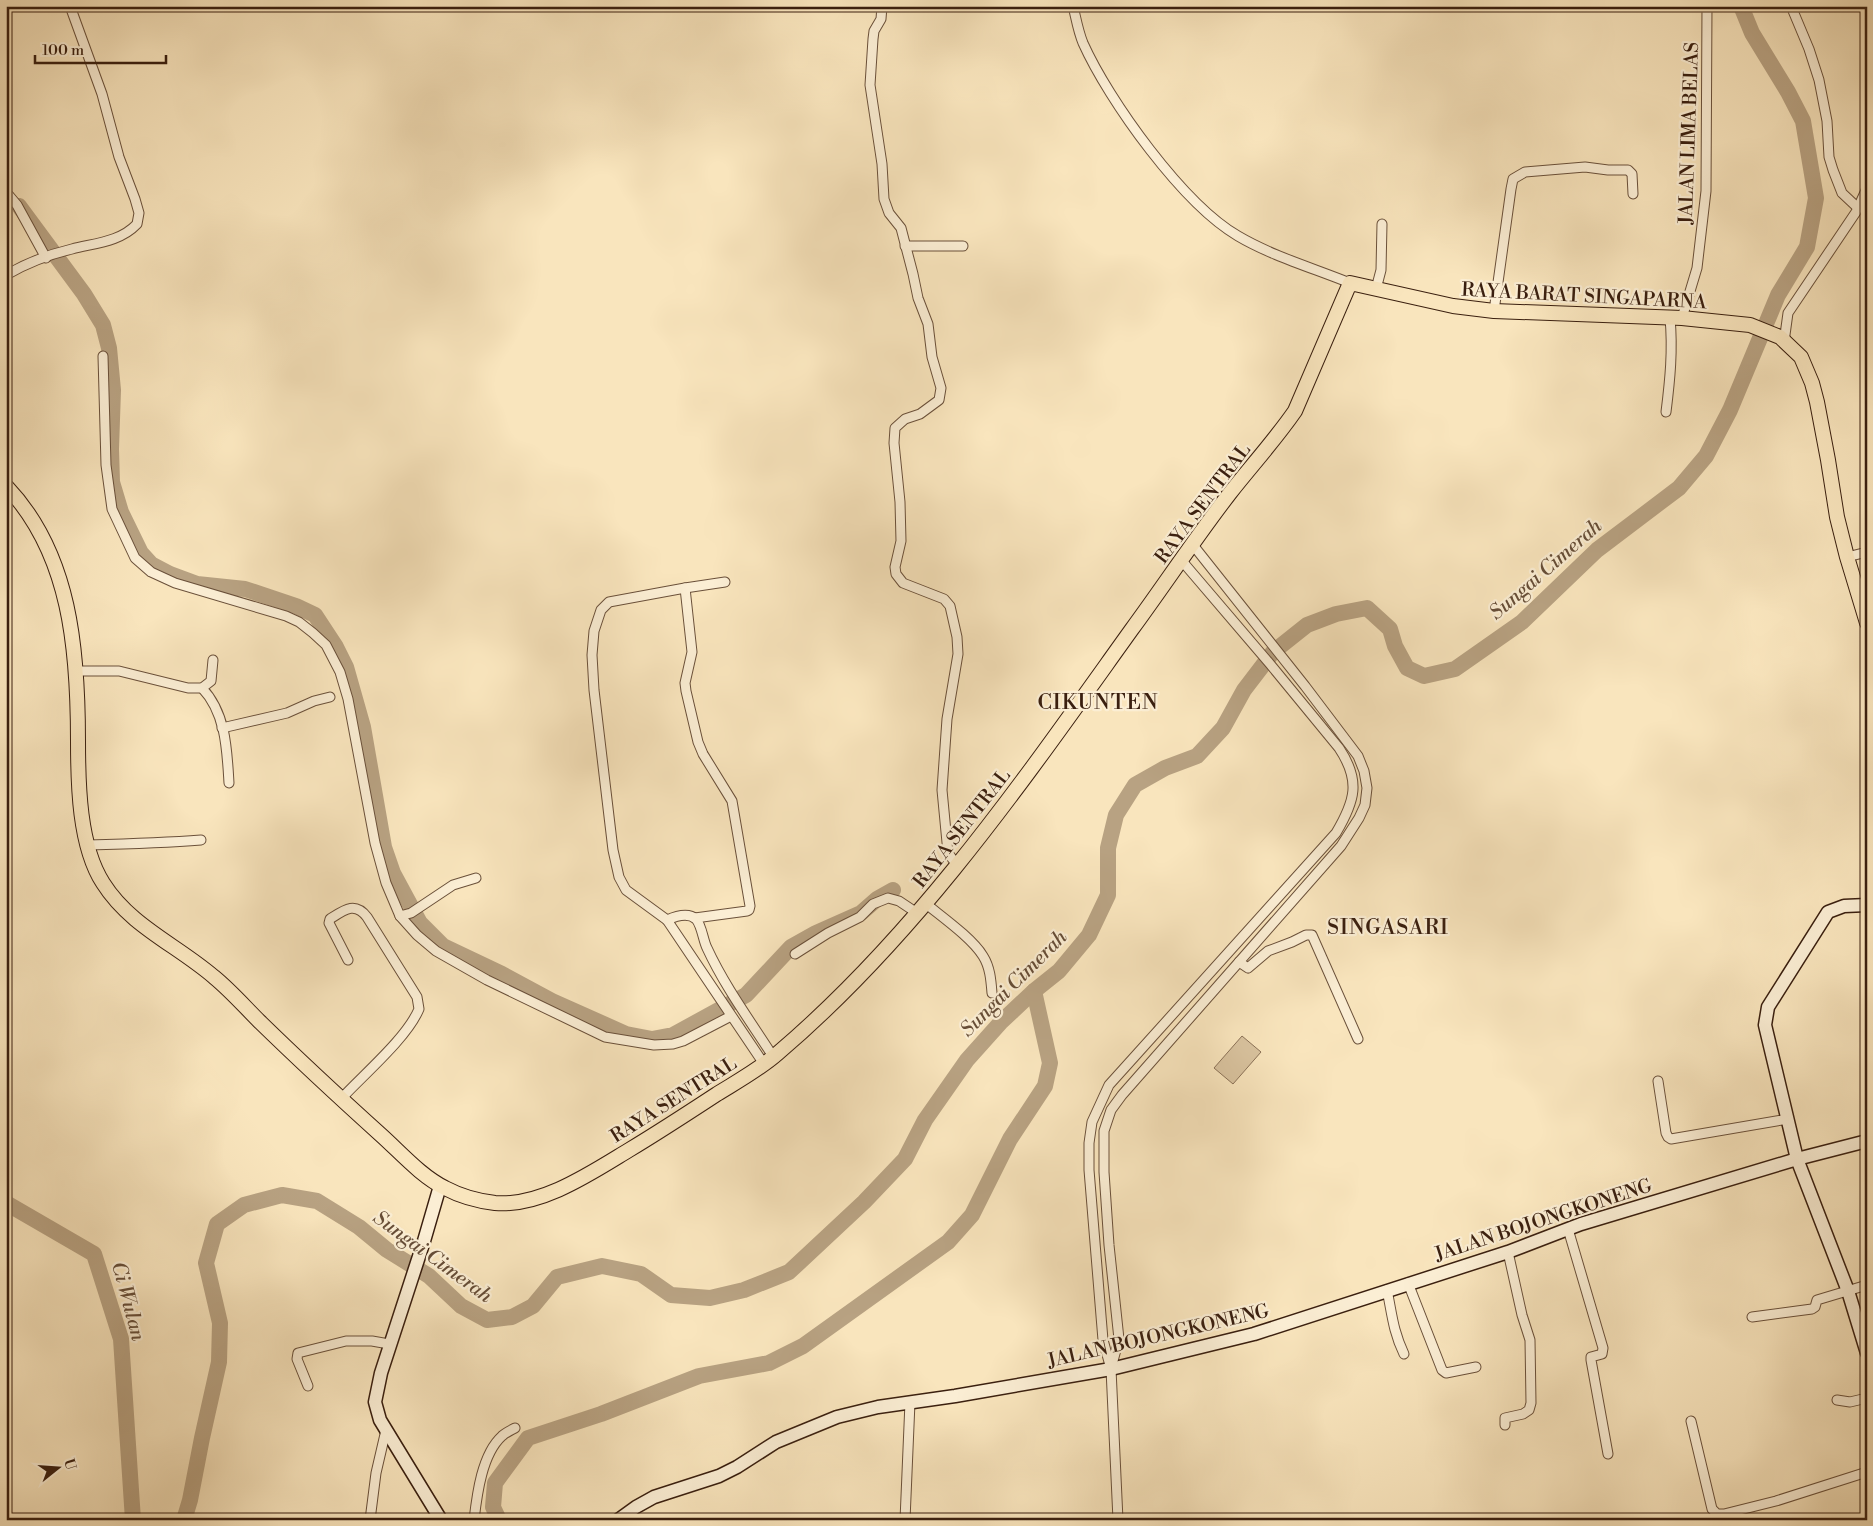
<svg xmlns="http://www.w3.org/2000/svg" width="1873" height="1526" viewBox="0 0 1873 1526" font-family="'Libre Bodoni',serif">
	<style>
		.green { fill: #d9c39f; stroke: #8a7157 }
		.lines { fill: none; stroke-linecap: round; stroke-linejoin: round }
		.river { stroke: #b8a282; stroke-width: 16 }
		.minor-casing { stroke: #6a503a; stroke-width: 11 }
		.secondary-casing { stroke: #3a1f0f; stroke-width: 15 }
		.primary-casing { stroke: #3a1f0f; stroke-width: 16 }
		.minor { stroke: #fbeed4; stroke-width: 9 }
		.secondary { stroke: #fbeed4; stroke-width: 12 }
		.primary { stroke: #f9e5bd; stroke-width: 14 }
		.labels { text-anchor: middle; stroke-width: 4.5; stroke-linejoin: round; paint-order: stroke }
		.street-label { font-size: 19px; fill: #3a1f0f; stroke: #fbeed4 }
		.water-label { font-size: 20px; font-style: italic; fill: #664d37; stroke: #fbeed4 }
		.quarter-label { font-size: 21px; letter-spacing: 1px; fill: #3a1f0f; stroke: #fbeed4 }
	</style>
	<rect width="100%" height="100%" fill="#f9e5bd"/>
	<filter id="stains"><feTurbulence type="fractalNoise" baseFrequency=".004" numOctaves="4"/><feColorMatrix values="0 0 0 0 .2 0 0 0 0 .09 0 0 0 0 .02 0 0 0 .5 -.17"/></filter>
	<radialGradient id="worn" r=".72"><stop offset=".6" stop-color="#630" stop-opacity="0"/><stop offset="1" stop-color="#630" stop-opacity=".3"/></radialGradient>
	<!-- green -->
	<polygon class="green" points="1242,1036 1261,1052 1233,1084 1214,1068"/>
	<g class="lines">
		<!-- river -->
		<g class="river">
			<polyline points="19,206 84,294 103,325 109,348 113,390 111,449 112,482 121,512 141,553 151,564 170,574 197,584 245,589 296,606 315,615 336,647 346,667 363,727 384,847 393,873 420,923 443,946 502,974 552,1001 626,1034 652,1039 673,1035 746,995 791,947 816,933 861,913 877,899 893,890"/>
			<polyline points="6,1203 94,1254 121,1339 133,1520"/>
			<polyline points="184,1520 190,1500 202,1438 219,1362 220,1323 206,1263 217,1224 244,1205 282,1195 317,1201 359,1227 387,1250 429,1276 461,1306 487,1320 512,1317 533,1306 557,1277 602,1266 641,1274 671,1295 710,1298 744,1290 789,1272 864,1202 905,1159 925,1120 967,1060 1001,1022 1034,991 1059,971 1089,935 1108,895 1108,848 1116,815 1135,785 1165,768 1197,756 1223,728 1244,690 1273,652 1307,625 1336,614 1367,608 1390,629 1395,646 1407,668 1424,676 1455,669 1522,622 1597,550 1679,488 1706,456 1730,410 1778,295 1807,247 1816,198 1803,121 1788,92 1752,33 1741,6"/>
			<polyline points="499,1520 493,1507 495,1483 528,1438 601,1414 699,1376 769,1363 803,1346 948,1242 972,1215 1010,1139 1045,1086 1050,1063 1034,991"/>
		</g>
		<!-- minor casing -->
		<g class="minor-casing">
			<g id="minor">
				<polyline points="882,6 881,19 874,31 873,39 870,85 882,164 884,199 889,213 901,228 913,274 918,298 928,324 932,357 941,388 939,400 920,414 905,419 895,428 894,443 900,502 901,541 895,567 896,574 903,583 944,599 950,606 957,637 958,654 947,719 942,790 948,853 957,865"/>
				<path d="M1073,6C1076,18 1078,31 1083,43C1109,101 1183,204 1238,236C1272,256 1313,268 1350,283"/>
				<polyline points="1791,6 1809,49 1819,80 1827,121 1829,157 1833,170 1842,193 1858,208"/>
				<polyline points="6,192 17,205 46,258"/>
				<polyline points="905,246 963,246"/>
				<path d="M6,275C25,264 51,254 72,249C95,243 120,242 137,224L139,213L135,199L119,157L102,94L70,6"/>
				<polyline points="1376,289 1381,270 1382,224"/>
				<polyline points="1494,311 1511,189 1513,179 1525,172 1585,167 1608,170 1628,170 1632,174 1633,194"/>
				<polyline points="1682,318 1697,268 1706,191 1707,6"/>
				<polyline points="1784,342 1788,313 1856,212 1867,188"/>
				<polyline points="103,356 106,465 112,509 135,558 151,572 175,583 286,616 299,622 313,633 326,645 340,672 348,699 375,843 386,883 400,916 417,935 436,951 487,980 605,1037 654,1045 673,1044 683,1041 731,1016"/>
				<path d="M1666,412C1670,380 1673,350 1670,318"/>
				<polyline points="1847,557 1867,552"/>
				<path d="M725,582L685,588L609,602L601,610L594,631L592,655L594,690L613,850L619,877L626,890L667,920C676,916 688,912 696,919C702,926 703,940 707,948C725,987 751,1022 774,1058"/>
				<polyline points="685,588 692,652 685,683 686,691 698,742 703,754 732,801 750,906 749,910 747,911 695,918"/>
				<polyline points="76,671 119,671 188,688 202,688 211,681 213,660"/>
				<path d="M202,688C226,713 227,750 229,783"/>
				<polyline points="222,728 287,713 314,701 330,697"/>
				<path d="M88,845C126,844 163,843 201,840"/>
				<path d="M925,903C942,917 972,938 983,956C990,967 991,980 992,993"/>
				<polyline points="400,916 411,913 453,885 476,878"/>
				<polyline points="667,920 764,1064"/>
				<polyline points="795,954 828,933 860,917 873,904 888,898 899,901 917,913"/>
				<polyline points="1239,962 1248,968 1268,951 1292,942 1306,935 1312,935 1358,1039"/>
				<polyline points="1658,1081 1666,1133 1668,1137 1671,1139 1788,1119"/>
				<path d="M341,1099C363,1075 407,1038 419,1009L417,997L367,917C355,901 344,910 330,919L329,923L348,960"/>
				<polyline points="1568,1229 1603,1348 1602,1354 1591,1357 1591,1360 1608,1454"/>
				<polyline points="1408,1283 1442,1370 1446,1373 1476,1367"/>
				<path d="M1387,1290C1392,1314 1393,1331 1404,1354"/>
				<polyline points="1752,1317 1812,1309 1815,1307 1817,1300 1867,1285"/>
				<polyline points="1111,1368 1119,1339 1109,1245 1104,1172 1104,1131 1111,1110 1122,1095 1341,846 1359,818 1365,805 1367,788 1364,771 1358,756 1305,686 1193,545"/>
				<polyline points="308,1386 297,1359 298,1353 346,1341 372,1341 389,1344"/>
				<polyline points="1837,1400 1850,1402 1867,1398"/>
				<polyline points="1691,1421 1712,1509 1717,1514 1724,1514 1776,1501 1867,1472"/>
				<polyline points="1505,1425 1505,1418 1523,1414 1529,1410 1531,1403 1530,1340 1522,1315 1508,1252"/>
				<polyline points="370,1520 376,1473 386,1430"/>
				<path d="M474,1520C477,1494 482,1454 502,1436C505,1433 511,1430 515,1428"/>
				<polyline points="905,1520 910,1402"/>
				<path d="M1118,1520L1111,1369L1103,1340L1089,1170V1143L1092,1122L1109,1085L1336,833C1355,801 1361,781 1339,748L1270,664L1182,561"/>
			</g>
		</g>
		<!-- secondary casing -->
		<g class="secondary-casing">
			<g id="secondary">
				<polyline points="1867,905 1844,906 1828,912 1768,1007 1765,1025 1797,1159 1848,1291 1867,1353"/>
				<polyline points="440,1186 424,1241 381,1373 375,1402 380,1420 441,1520"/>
				<polyline points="618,1520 636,1507 654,1497 719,1476 737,1467 776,1442 837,1417 878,1407 955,1396 1111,1369 1254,1334 1508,1252 1581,1224 1797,1159 1867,1141"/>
			</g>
		</g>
		<!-- primary casing -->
		<g class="primary-casing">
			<path id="primary" d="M6,486C71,554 78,651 78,741C78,784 79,846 103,883C130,926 177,945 214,977C230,990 244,1006 259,1021C299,1060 340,1098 381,1135C401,1153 421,1176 445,1188C460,1196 478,1201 495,1203C541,1207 591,1173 629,1150C659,1132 688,1113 717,1094C738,1081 760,1069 778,1053C919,933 1025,778 1132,629C1165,584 1196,537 1230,493C1252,465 1275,440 1295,411L1350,283L1453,306L1494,311L1682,318L1750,325L1780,337L1801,357L1812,383L1817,402L1828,460L1837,517L1847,557L1867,623"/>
		</g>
		<!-- minor -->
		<use href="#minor" class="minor"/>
		<!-- secondary -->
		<use href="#secondary" class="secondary"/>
		<!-- primary -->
		<use href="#primary" class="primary"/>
	</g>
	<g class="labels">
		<!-- street labels -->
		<g class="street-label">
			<text transform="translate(1688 133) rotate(-88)" y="7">JALAN LIMA BELAS</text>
			<text transform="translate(1584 295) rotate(3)" y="7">RAYA BARAT SINGAPARNA</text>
			<text transform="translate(1202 503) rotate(-53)" y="7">RAYA SENTRAL</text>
			<text transform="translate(961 828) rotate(-52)" y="7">RAYA SENTRAL</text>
			<text transform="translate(673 1099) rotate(-32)" y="7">RAYA SENTRAL</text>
			<text transform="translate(1543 1219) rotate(-18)" y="7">JALAN BOJONGKONENG</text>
			<text transform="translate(1158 1335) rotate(-13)" y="7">JALAN BOJONGKONENG</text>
		</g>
		<!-- water labels -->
		<g class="water-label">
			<text transform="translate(1545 569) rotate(-41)" y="7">Sungai Cimerah</text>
			<text transform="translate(1013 983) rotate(-45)" y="7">Sungai Cimerah</text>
			<text transform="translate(433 1256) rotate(36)" y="7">Sungai Cimerah</text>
			<text transform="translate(129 1301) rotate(75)" y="7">Ci Wulan</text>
		</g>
		<!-- quarter labels -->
		<g class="quarter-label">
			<text x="1098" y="709">CIKUNTEN</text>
			<text x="1388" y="934">SINGASARI</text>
		</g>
	</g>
	<!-- margin -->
	<rect width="1873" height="1526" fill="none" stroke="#f9e5bd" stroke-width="25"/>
	<rect x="8" y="8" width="1858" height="1511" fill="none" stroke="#3a1f0f" stroke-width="2.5"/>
	<rect x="12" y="12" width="1848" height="1501" fill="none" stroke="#3a1f0f"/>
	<!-- north arrow -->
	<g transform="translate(58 1468) rotate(73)" stroke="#fbeed4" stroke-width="4" paint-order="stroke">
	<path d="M0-4L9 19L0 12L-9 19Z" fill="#3a1f0f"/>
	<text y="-8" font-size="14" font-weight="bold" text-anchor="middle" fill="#3a1f0f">U</text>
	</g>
	<!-- scale -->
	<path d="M35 55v8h131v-8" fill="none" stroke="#3a1f0f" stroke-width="2.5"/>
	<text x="42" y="55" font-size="15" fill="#3a1f0f" stroke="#fbeed4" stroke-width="4" paint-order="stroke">100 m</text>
	<rect width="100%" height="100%" filter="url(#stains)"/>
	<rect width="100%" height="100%" fill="url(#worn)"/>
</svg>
